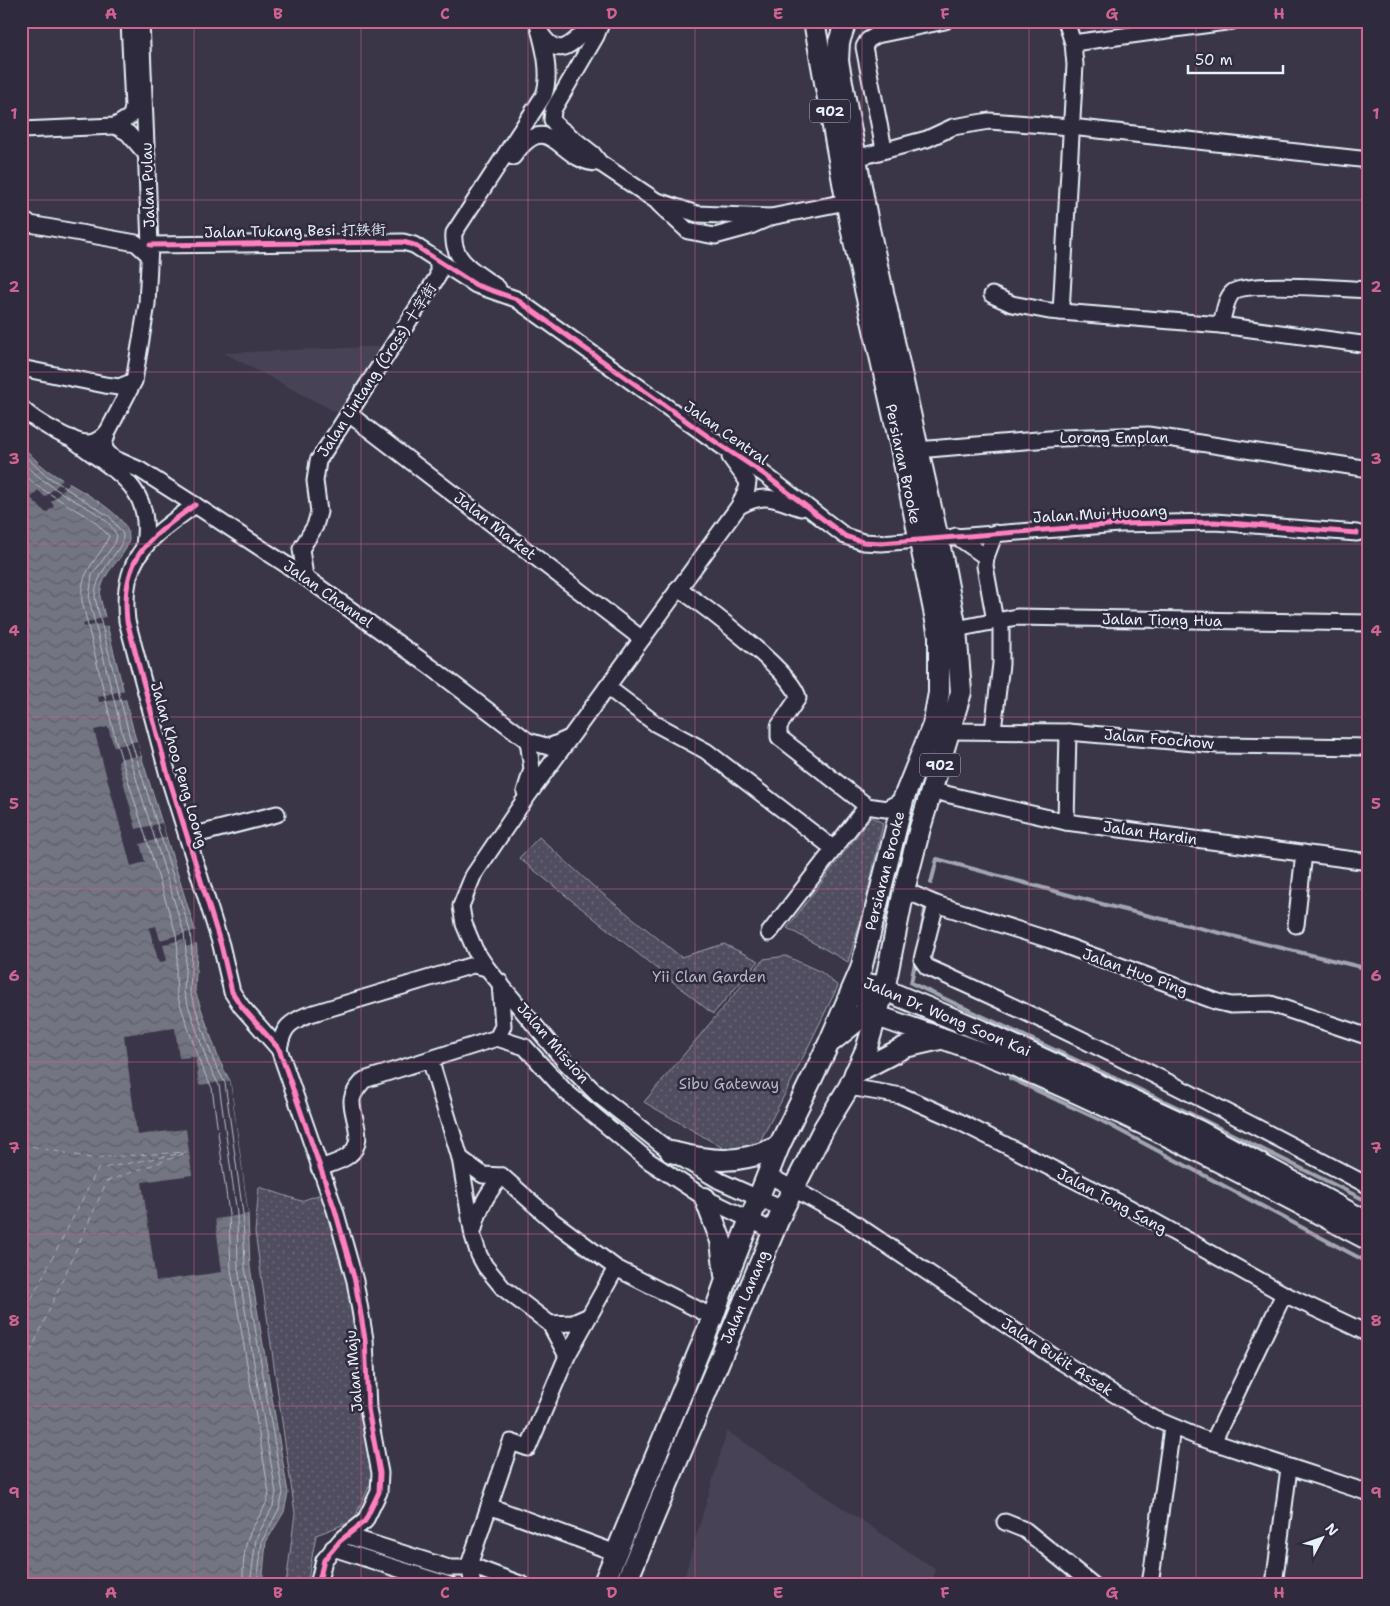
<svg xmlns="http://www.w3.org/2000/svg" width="1390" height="1606" viewBox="0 0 1390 1606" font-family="'Shantell Sans','LXGW WenKai TC',sans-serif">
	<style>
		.built { fill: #464354 }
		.park { fill: url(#park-dots); stroke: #9ca0ac }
		.water { fill: url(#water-waves); stroke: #a2a6b1 }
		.pier { fill: #3a3648 }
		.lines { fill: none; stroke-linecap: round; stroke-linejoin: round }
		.shore { stroke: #b9bfc9; stroke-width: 1 }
		.stream { stroke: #a2a6b1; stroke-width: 4 }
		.ferry { stroke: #aeb2bd; stroke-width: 1; stroke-dasharray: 6 5; stroke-linecap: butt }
		.minor-casing { stroke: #e8f1f8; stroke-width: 19 }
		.major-casing { stroke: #e8f1f8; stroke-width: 24 }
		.minor { stroke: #2f2a3d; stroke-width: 15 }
		.major { stroke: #2f2a3d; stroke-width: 20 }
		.cycleway-casing { stroke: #2f2a3d; stroke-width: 8 }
		.cycleway { stroke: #ff80c0; stroke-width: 5 }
		.grid { fill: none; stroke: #cf6492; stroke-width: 1; stroke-opacity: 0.55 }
		.labels { text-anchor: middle; stroke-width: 5; stroke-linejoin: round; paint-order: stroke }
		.shield { fill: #2f2a3d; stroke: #b0b5c0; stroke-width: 1 }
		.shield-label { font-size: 14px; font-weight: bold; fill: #e8f1f8 }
		.street-label { font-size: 15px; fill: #e8f1f8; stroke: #2f2a3d }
		.park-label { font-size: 15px; fill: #b3b8c2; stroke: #2f2a3d }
		.neatline { fill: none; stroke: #cf6492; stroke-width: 2 }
		.grid-label { font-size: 16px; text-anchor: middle; font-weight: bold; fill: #cf6492 }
	</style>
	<defs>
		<pattern id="park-dots" width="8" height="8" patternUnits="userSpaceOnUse" patternTransform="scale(1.25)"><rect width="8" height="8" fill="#504e5f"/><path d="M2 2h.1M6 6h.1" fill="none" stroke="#696877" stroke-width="1.8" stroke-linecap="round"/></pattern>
		<pattern id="water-waves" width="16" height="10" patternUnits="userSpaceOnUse" patternTransform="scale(1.25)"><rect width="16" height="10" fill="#737482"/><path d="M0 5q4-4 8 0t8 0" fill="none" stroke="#5f6069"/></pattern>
	</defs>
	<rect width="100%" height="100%" fill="#3a3648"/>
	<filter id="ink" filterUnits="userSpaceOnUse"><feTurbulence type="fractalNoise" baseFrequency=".02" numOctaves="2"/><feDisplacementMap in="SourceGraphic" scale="10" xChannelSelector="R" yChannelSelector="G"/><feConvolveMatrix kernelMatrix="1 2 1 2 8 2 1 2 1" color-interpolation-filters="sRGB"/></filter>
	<g filter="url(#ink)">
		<!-- built -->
		<g class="built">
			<polygon points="390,346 345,417 224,353"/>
			<polygon points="727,1431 935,1569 933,1585 697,1585 684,1578"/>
		</g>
		<!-- park -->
		<g class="park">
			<polygon points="871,817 883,823 864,910 848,962 787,928"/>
			<polygon points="539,837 593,886 681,957 724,944 759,961 713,1014 519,858"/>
			<polygon points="786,956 821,972 838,986 786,1092 758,1145 735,1155 644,1102 764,959"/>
			<polygon points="259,1187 301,1201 327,1192 362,1321 377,1470 353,1521 316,1535 307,1585 286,1585 295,1513 255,1232"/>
		</g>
		<!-- water -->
		<path class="water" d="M21,445C29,453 37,462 46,469C65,484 131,512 129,539C127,558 101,569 100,597L134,733L195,930L197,951L195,991L219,1060L230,1081L248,1214L250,1267L288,1493L284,1512L266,1542L262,1585H21Z"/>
		<!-- pier -->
		<g class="pier">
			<polygon points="64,479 69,484 51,502 54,506 46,513 31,498 38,490 45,497"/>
			<polygon points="108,616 110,625 102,627 100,624 84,627 83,624"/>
			<polygon points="125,690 127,699 99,702 98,697"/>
			<polygon points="108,727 114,747 137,741 141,756 122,758 118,762 136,829 162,823 166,837 140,844 145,862 131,866 94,730"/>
			<polygon points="156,926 160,940 197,930 199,943 185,947 183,939 163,945 167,960 159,963 149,928"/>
			<polygon points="175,1028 179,1058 195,1057 199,1085 230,1081 248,1214 215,1219 222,1272 156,1281 142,1182 192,1175 186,1129 137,1135 124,1035"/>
		</g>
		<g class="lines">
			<!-- shore -->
			<g class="shore">
				<path d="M21,452L44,474L110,517L123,534C125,551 95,568 95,598L129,734L190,931L192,951L190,992L214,1062L225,1083L243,1214L245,1268L283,1493L279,1509L262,1541L257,1585"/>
				<path d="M21,461C34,474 49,485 65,495C82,506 108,515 117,536L115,543L92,575L89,599L123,736L184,933L186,951L184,993L208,1064L219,1085L237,1214L238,1268L276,1493L273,1506L256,1539L250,1585"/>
				<path d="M21,472L37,486L94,521L109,536C99,561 79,569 82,601L115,738L176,934L178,951L176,976L177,995L201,1066L212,1088L229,1214L231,1270L269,1493C267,1507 256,1520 250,1533C243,1549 243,1568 243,1585"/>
			</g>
			<!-- stream -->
			<g class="stream">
				<polyline points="931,883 937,859 1113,907 1369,969"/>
				<polyline points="920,939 925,910"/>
				<polyline points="916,958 911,983 1181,1109 1369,1202"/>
				<polyline points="1010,1078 1100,1120 1369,1263"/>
			</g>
			<!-- ferry -->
			<g class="ferry">
				<polyline points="21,1144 90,1158 186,1152"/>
				<polyline points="21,1319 98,1169 183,1153"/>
				<polyline points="21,1373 107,1181 189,1152"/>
			</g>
			<!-- minor casing -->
			<g class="minor-casing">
				<g id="minor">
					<polyline points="141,21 150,245 147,304 134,381 108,431 104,445 106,451 113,458 140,470 195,505 305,577 431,667 528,741 549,747 567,739"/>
					<polyline points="602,21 596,36 553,110 552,120 557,126 593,154 600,163 655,200 697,214 771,217"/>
					<path d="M540,32C561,66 576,37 596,21"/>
					<polyline points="1073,43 1233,21"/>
					<polyline points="115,126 128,133 147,155"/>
					<polyline points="21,130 115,126 131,116 133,107 129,21"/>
					<polyline points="884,149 864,47 868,40 877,35 945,21"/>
					<path d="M513,157C551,104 559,165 600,163"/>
					<polyline points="856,158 927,139 953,127 989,121 1071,127 1369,160"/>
					<polyline points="658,203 688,231 715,236 748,227 771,217 856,200"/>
					<polyline points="21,219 30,224 136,243 149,255"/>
					<polyline points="150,245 403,242 414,245 476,285 516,299 720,445 764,474 845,536 863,542 881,543 1119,524 1215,522 1357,533"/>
					<path d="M498,288C478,273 451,262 454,233L544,95C552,73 543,43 537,21"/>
					<polyline points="992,295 1012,304 1049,311 1221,325 1369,345"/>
					<polyline points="1061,312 1075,65 1073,43 1066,21"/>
					<path d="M1221,325C1224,315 1225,299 1233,292C1246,281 1347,289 1369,290"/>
					<polyline points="21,368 105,385 119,387 134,381"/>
					<path d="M21,407C31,419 74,444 89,443C98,442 103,437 108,431"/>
					<polyline points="349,414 642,639"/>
					<path d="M71,438C110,470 154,483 144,545"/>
					<polyline points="917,450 1061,438 1148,435 1369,469"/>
					<polyline points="730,457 748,482 747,489 739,506 521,805 473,876 461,906 464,924 475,950 487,968 566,1063 597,1094 671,1152 720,1181 783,1209"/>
					<path d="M195,505C148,539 120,558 127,621L168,775L221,945L232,992L242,1007L279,1049L335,1210L355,1281L365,1339L368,1409L380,1473L379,1492L365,1521L340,1541L324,1560L318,1585"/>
					<path d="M739,506C766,492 774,499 801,508"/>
					<polyline points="995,533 986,557 985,566 995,621"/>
					<polyline points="956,536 986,557"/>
					<polyline points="305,577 301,549 315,526 319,512 315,481 318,461 438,276 438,263 436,259"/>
					<path d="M678,588C701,604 796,674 798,698L779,726V737L867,806L886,809L903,800"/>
					<polyline points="956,629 1017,617 1369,623"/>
					<polyline points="607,687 656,724 706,751 834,849"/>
					<polyline points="993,730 1001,664 1001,620"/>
					<polyline points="950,731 1068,732 1217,745 1369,747"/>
					<polyline points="933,791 1066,822 1369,862"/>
					<polyline points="525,792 532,769 528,741"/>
					<polyline points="1066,822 1068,732"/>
					<polyline points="187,837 277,814"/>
					<polyline points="904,890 936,904 1050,940 1218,1002 1231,1005 1271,1004 1369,1037"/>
					<path d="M936,904L923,955L922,960L927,967C1077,1034 1223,1109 1369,1186"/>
					<polyline points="1296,925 1304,853"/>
					<polyline points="769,933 867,806"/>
					<polyline points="497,1038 525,1047 565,1091 649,1161 705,1198 773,1231"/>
					<path d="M279,1049C283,1028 288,1023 307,1015L473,965L487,968"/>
					<polyline points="430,1059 460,1158 473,1236 479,1255 485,1266 503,1288 550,1324 567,1356"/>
					<polyline points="849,1087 902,1096 952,1118 1130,1208 1284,1294 1369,1334"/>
					<polyline points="460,1158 483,1175 502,1176 554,1222 616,1268 713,1317"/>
					<path d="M319,1168C328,1165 340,1162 348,1156C368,1141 351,1118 352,1100C353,1092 359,1086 364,1080L497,1038L503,1026L500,982"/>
					<polyline points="768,1175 845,1217 1057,1359 1155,1419 1198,1437 1369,1493"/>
					<path d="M474,1229C479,1208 487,1193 502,1176"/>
					<polyline points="550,1324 573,1323 589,1316"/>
					<polyline points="1213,1442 1284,1294"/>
					<polyline points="489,1506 616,1553"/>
					<polyline points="1005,1522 1025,1530 1093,1585"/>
					<polyline points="348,1536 449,1568 462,1568 469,1565 523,1585"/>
					<polyline points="333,1548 449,1585"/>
					<polyline points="473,1585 469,1565 511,1442 528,1448 567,1356 616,1268"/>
					<polyline points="1150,1585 1172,1428"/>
					<polyline points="1274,1585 1289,1468"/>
				</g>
			</g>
			<!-- major casing -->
			<g class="major-casing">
				<g id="major">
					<path d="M858,977L865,1001L877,1016C922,1032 969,1046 1013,1065C1134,1116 1252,1178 1369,1240"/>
					<polyline points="873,985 980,1030 1199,1131 1369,1223"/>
					<polyline points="832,1041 853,1024 877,999"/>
					<polyline points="855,1073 905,1047 940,1039"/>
					<path d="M671,1152C711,1162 740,1165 779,1146"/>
					<polyline points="705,1198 721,1241 725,1275"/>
					<polyline points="603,1585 713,1317 726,1280 779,1146 829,1043 861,969 903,800 933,725 939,693 939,635 901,448 852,232 814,21"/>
					<polyline points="625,1585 783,1209 824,1128 849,1087 866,1050 884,990 904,890 920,828 961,692 956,629 944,566 869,229 838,61 839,42 846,21"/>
				</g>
			</g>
			<!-- minor -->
			<use href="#minor" class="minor"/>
			<!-- major -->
			<use href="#major" class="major"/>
			<!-- cycleway casing -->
			<g class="cycleway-casing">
				<g id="cycleway">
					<polyline points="150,245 403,242 414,245 476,285 516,299 720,445 764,474 845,536 863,542 881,543 1119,524 1215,522 1357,533"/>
					<path d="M195,505C148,539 120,558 127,621L168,775L221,945L232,992L242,1007L279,1049L335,1210L355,1281L365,1339L368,1409L380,1473L379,1492L365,1521L340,1541L324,1560L318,1585"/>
				</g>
			</g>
			<!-- cycleway -->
			<use href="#cycleway" class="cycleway"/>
		</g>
	</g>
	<!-- grid -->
	<path class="grid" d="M194,21V1585M361,21V1585M528,21V1585M695,21V1585M862,21V1585M1029,21V1585M1196,21V1585M21,200H1369M21,372H1369M21,544H1369M21,717H1369M21,889H1369M21,1062H1369M21,1234H1369M21,1406H1369"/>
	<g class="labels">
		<!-- shield labels -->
		<g class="shield">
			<rect x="810" y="99.5" width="40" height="23" rx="4"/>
			<rect x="920" y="753.5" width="40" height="23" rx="4"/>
		</g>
		<g class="shield-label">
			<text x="830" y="116">902</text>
			<text x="940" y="770">902</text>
		</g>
		<!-- street labels -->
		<g class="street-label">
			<text transform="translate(148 185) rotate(-92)" y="5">Jalan Pulau</text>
			<text transform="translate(295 231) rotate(-1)" y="5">Jalan Tukang Besi 打铁街</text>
			<text transform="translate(377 370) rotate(-57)" y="5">Jalan Lintang (Cross) 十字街</text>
			<text transform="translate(726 433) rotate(35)" y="5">Jalan Central</text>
			<text x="1114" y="443">Lorong Emplan</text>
			<text transform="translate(903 464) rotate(78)" y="5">Persiaran Brooke</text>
			<text transform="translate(1100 514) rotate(-3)" y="5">Jalan Mui Huoang</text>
			<text transform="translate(495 526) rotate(38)" y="5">Jalan Market</text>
			<text transform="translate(328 594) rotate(35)" y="5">Jalan Channel</text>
			<text transform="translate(1162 620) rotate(1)" y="5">Jalan Tiong Hua</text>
			<text transform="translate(1159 739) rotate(5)" y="5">Jalan Foochow</text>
			<text transform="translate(179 765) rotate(74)" y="5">Jalan Khoo Peng Loong</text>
			<text transform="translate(1150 833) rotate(8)" y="5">Jalan Hardin</text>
			<text transform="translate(885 871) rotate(-76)" y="5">Persiaran Brooke</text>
			<text transform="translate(1135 972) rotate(20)" y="5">Jalan Huo Ping</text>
			<text transform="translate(947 1017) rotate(23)" y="5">Jalan Dr. Wong Soon Kai</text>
			<text transform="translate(553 1043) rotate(49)" y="5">Jalan Mission</text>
			<text transform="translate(1112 1201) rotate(28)" y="5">Jalan Tong Sang</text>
			<text transform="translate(745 1297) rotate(-67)" y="5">Jalan Lanang</text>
			<text transform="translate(1057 1357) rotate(33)" y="5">Jalan Bukit Assek</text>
			<text transform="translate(354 1371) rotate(-95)" y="5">Jalan Maju</text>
		</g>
		<!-- park labels -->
		<g class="park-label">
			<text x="709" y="982">Yii Clan Garden</text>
			<text x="729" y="1089">Sibu Gateway</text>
		</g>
	</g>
	<!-- margin -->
	<rect width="1390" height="1606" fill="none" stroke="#2f2a3d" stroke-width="55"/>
	<!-- north arrow -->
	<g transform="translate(1322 1538) rotate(49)" stroke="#2f2a3d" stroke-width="4" paint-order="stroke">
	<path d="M0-4L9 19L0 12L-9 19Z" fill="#e8f1f8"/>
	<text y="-8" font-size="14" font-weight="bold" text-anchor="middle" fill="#e8f1f8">N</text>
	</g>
	<!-- scale -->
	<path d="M1188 65v8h95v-8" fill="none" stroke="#e8f1f8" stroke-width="2.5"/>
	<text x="1195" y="65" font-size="15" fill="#e8f1f8" stroke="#2f2a3d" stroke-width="4" paint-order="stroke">50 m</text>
	<rect x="28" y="28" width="1334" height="1550" class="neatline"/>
	<g class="grid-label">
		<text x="111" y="19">A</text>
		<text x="278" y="19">B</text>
		<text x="445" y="19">C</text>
		<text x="612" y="19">D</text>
		<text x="778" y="19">E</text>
		<text x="945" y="19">F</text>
		<text x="1112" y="19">G</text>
		<text x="1279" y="19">H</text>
		<text x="14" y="119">1</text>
		<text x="1376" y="119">1</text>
		<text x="14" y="292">2</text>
		<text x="1376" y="292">2</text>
		<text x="14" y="464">3</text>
		<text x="1376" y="464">3</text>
		<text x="14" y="636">4</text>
		<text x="1376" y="636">4</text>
		<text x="14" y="809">5</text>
		<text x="1376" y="809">5</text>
		<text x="14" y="981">6</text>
		<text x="1376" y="981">6</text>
		<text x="14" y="1153">7</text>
		<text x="1376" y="1153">7</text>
		<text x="14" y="1326">8</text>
		<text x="1376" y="1326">8</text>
		<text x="14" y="1498">9</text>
		<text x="1376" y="1498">9</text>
		<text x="111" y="1598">A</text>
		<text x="278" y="1598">B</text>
		<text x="445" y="1598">C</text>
		<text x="612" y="1598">D</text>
		<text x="778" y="1598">E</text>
		<text x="945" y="1598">F</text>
		<text x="1112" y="1598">G</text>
		<text x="1279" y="1598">H</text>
	</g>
</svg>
